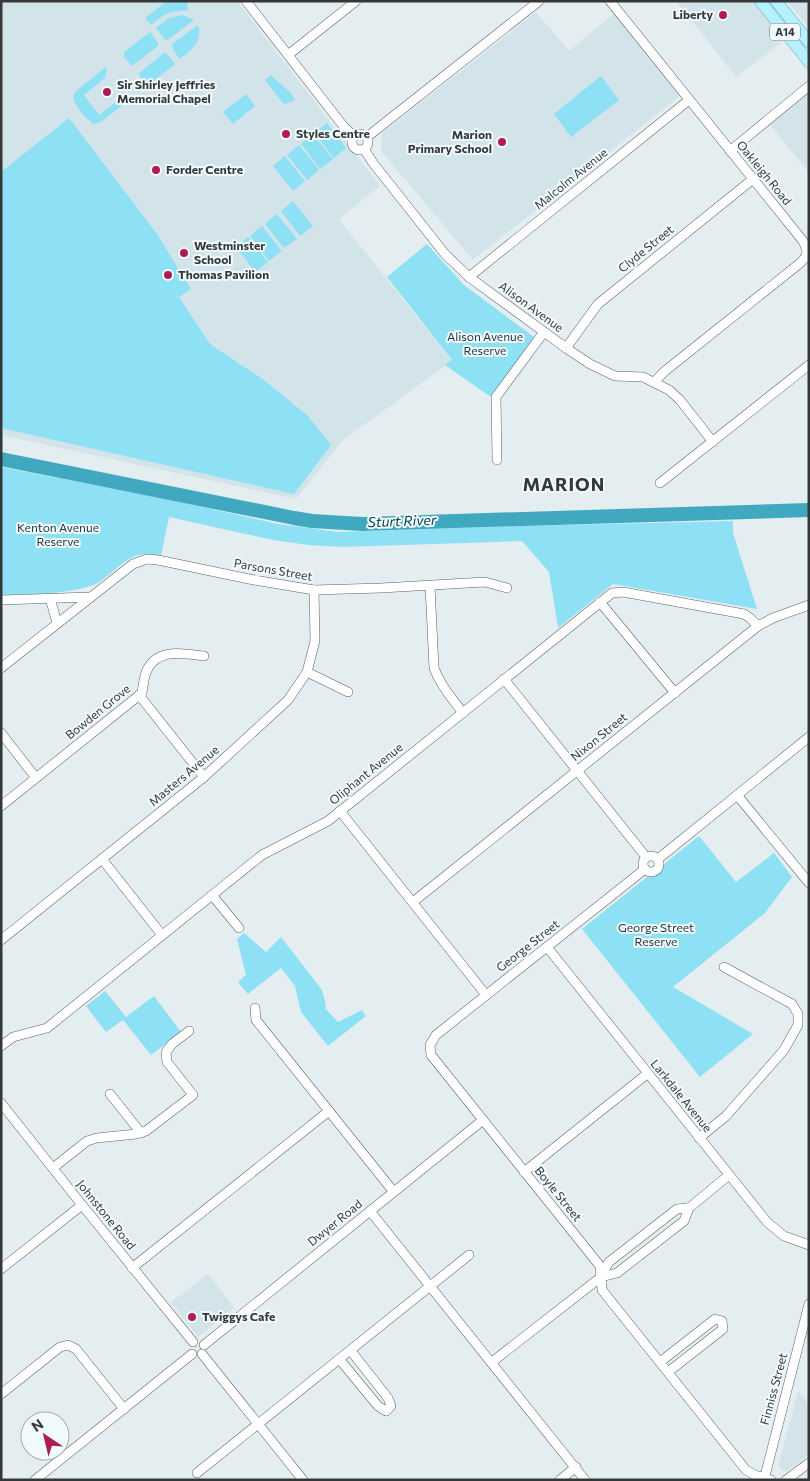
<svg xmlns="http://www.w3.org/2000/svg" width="810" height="1481" viewBox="0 0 810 1481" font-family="Commissioner,sans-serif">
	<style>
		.built { fill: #d2e4e9 }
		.green { fill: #8ee1f5 }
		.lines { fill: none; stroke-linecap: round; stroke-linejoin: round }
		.river { stroke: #40a9c0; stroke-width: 14 }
		.minor-casing { stroke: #5c6366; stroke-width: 10 }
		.major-casing { stroke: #67aaba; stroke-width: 12 }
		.minor { stroke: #fff; stroke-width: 9 }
		.major { stroke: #b5f1ff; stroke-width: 11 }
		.poi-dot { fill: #ad1d54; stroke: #f1fafd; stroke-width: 2 }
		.labels { text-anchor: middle; stroke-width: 4; stroke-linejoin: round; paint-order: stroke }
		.shield { fill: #f1fafd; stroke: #6d7274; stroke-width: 1 }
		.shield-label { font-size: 11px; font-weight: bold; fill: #343839 }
		.poi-label { font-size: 12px; font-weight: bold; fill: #343839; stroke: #f1fafd; text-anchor: start }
		.street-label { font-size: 12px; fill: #343839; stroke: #f1fafd }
		.park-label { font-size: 12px; fill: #21383e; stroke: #f1fafd }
		.water-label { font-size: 14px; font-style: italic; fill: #024450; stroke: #f1fafd }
		.district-label { font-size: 18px; font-weight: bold; letter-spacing: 1px; fill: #343839; stroke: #f1fafd }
	</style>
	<rect width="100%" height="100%" fill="#e4edef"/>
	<!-- built -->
	<g class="built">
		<polygon points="1,1 237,1 380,186 339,219 452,361 343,440 296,499 1,435"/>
		<polygon points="676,1 754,1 784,40 736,77"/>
		<polygon points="787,1 809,1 809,28"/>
		<polygon points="617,11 682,94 473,260 381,151 382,133 536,12 569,51"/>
		<polygon points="809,93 809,173 770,124"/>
		<polygon points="208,1274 234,1308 198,1337 171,1302"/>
		<polygon points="798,1391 809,1405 809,1454 786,1472 778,1467"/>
	</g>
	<!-- green -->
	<g class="green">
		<path d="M167,1H187L188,11C170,10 165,14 151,25L145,18Z"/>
		<polygon points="183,15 194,20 168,40 164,39 156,28 169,18"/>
		<path d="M198,25C203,41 192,50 180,59L173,50L172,44Z"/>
		<polygon points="150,32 158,43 158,46 132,66 124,57 124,52"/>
		<polygon points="164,53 166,53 175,64 151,83 145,83 138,74"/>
		<path d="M107,66L105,78L84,95L99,115L121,98L125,103L101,122L94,124C86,119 73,105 73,95L76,91Z"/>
		<path d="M271,75C278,84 292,90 295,100L285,104L282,102L265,80Z"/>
		<polygon points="601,76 619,100 571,137 554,114"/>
		<polygon points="246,94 255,106 233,124 223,112"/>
		<polygon points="69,118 157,234 191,289 179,297 210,344 264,380 308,416 331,445 294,494 1,428 1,172"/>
		<polygon points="327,123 346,148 334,158 314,133"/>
		<polygon points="313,134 333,159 320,169 301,144"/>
		<polygon points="299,145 319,170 307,180 287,155"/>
		<polygon points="285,156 305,181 293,191 273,166"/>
		<polygon points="293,201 313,226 300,236 281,211"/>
		<polygon points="277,214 297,239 284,248 265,224"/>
		<polygon points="262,226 282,251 269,261 250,236"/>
		<polygon points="248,237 268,262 255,272 236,247"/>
		<polygon points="427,244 464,285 534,337 491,397 445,365 452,360 387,277"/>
		<path d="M1,467L172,500L278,524L338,532L521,526L733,521V533L757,609L613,584L558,628L549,572L522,541L343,547L308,545L273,540L169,517L161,556C133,550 128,560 107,576C101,581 97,584 90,586C62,595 30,594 1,595Z"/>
		<path d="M699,836L736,882L774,853L792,877L765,913L673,987L753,1034L700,1077L582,929L647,877C654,877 661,871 664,864Z"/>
		<polygon points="244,933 266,952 281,937 322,990 326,1006 325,1008 338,1022 362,1010 366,1016 328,1046 301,1012 295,986 281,968 248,994 238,982 246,975 237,939"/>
		<polygon points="105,991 126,1017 154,996 181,1032 151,1055 123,1020 106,1032 86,1006"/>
	</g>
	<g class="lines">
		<!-- river -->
		<polyline class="river" points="1,459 294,518 312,521 362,524 809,510"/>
		<!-- minor casing -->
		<g class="minor-casing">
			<g id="minor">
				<polyline points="246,1 344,127 354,136"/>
				<path d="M610,1L803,241C809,252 808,256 799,264L665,371L654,382"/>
				<polyline points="288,55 356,1"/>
				<circle cx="360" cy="142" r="8"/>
				<polyline points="367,137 539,1"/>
				<polyline points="364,149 373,163 445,254 469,277 566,348 590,364 615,376 643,377 669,390 680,400 713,442"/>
				<polyline points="730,151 809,86"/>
				<polyline points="469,277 689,100"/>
				<polyline points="566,348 598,304 753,179"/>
				<polyline points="497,460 496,397 544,332"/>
				<polyline points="660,483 809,365"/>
				<path d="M430,586L434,668C440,685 452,698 463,713"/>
				<polyline points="50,598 57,623"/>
				<polyline points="1,600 91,597"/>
				<polyline points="600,602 675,693"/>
				<polyline points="1,668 133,564 147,559 158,560 254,580 314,590 381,588 485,582 507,588"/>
				<polyline points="307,672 348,692"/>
				<polyline points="504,679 646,857"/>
				<polyline points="139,695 204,777"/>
				<polyline points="1,733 36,778"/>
				<polyline points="737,795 809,883"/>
				<path d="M1,806L142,693C143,685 144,677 147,670C158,647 185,654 204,656"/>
				<polyline points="340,811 486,995"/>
				<circle cx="651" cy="864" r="8"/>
				<polyline points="102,859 162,935"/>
				<polyline points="658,859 809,737"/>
				<polyline points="645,869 436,1035 430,1045 431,1055 600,1266 602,1290 746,1470 755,1475 771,1480"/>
				<polyline points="212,895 239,928"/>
				<polyline points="413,902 758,626 773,618 809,605"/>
				<polyline points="1,940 204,777 288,700 307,672 315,641 314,590"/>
				<polyline points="547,947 767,1222 784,1236 809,1245"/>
				<polyline points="255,1008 256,1020 393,1191"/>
				<polyline points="1,1046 13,1037 47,1028 262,855 328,821 612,593 623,592 744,614 750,618 758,626"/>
				<polyline points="110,1094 141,1133"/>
				<polyline points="1,1103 82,1205 193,1342"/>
				<polyline points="699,1138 726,1116 784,1050 798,1025 798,1014 792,1004 724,967"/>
				<polyline points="53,1168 87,1141 97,1138 136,1134 146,1131 193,1095 167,1062 166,1052 172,1044 189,1031"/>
				<polyline points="524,1172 647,1074"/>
				<polyline points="370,1211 585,1480"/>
				<polyline points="132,1268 329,1111"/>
				<polyline points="1,1269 82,1205"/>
				<polyline points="602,1274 609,1262 677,1209 689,1208"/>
				<polyline points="204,1345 483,1120"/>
				<polyline points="202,1354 303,1480"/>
				<polyline points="340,1360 378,1406 386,1411 391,1406 388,1398 351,1351"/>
				<polyline points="492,1362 601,1277 617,1273 684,1221 689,1208 729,1175"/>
				<polyline points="660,1362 715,1319 722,1321 723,1329 668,1372"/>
				<polyline points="1,1394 60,1347 68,1345 76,1349 124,1409"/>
				<polyline points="197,1473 469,1255"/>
				<polyline points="35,1480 192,1354"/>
				<polyline points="560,1480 576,1467"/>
				<polyline points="764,1480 809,1304"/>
				<polyline points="786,1480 809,1463"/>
			</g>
		</g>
		<!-- major casing -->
		<g class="major-casing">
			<g id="major">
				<polyline points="760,1 809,62"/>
				<polyline points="776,1 809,42"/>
			</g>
		</g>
		<!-- minor -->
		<use href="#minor" class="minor"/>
		<!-- major -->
		<use href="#major" class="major"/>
	</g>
	<!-- markers -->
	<g class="poi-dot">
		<circle cx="723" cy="15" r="5"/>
		<circle cx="107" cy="92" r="5"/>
		<circle cx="286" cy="134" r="5"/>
		<circle cx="502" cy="142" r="5"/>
		<circle cx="156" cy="170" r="5"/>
		<circle cx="184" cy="253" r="5"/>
		<circle cx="168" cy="275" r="5"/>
		<circle cx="192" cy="1317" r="5"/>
	</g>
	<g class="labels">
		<!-- shield labels -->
		<rect class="shield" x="770" y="23.5" width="30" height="17" rx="4"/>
		<g class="shield-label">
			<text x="785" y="36">A14</text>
		</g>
		<!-- poi labels -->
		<g class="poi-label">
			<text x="713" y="19" text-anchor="end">Liberty</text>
			<text x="117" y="89">Sir Shirley Jeffries<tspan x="117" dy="14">Memorial Chapel</tspan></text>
			<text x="296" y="138">Styles Centre</text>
			<text x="492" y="139" text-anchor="end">Marion<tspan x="492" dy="14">Primary School</tspan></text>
			<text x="166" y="174">Forder Centre</text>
			<text x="194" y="250">Westminster<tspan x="194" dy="14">School</tspan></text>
			<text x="178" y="279">Thomas Pavilion</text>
			<text x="202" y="1321">Twiggys Cafe</text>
		</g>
		<!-- street labels -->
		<g class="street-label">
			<text transform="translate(764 173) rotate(51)" y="4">Oakleigh Road</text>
			<text transform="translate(571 179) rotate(-39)" y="4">Malcolm Avenue</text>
			<text transform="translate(646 249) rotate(-39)" y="4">Clyde Street</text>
			<text transform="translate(531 307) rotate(36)" y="4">Alison Avenue</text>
			<text transform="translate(273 570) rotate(10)" y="4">Parsons Street</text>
			<text transform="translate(98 712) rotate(-39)" y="4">Bowden Grove</text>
			<text transform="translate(599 737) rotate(-39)" y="4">Nixon Street</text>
			<text transform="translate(366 774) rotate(-39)" y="4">Oliphant Avenue</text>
			<text transform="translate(184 776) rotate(-40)" y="4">Masters Avenue</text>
			<text transform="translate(528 946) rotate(-38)" y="4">George Street</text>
			<text transform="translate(681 1096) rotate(51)" y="4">Larkdale Avenue</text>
			<text transform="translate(558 1194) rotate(51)" y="4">Boyle Street</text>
			<text transform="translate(106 1215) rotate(51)" y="4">Johnstone Road</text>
			<text transform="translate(335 1223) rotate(-39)" y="4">Dwyer Road</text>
			<text transform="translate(774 1389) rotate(-75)" y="4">Finniss Street</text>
		</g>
		<!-- park labels -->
		<g class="park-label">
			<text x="485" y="341">Alison Avenue<tspan x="485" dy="14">Reserve</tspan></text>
			<text x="58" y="532">Kenton Avenue<tspan x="58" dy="14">Reserve</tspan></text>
			<text x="656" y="932">George Street<tspan x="656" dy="14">Reserve</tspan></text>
		</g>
		<!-- water labels -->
		<g class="water-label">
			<text transform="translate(402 521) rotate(-2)" y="5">Sturt River</text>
		</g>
		<!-- district labels -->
		<g class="district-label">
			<text x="564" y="491">MARION</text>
		</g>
	</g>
	<!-- border -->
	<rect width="810" height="1481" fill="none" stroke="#343839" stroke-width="5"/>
	<!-- north arrow -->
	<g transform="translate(45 1436) rotate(325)"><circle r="24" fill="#f1fafd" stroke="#a5acaf"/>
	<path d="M0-4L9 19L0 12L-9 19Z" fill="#ad1d54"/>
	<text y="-8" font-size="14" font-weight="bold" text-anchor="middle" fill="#343839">N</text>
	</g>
</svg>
